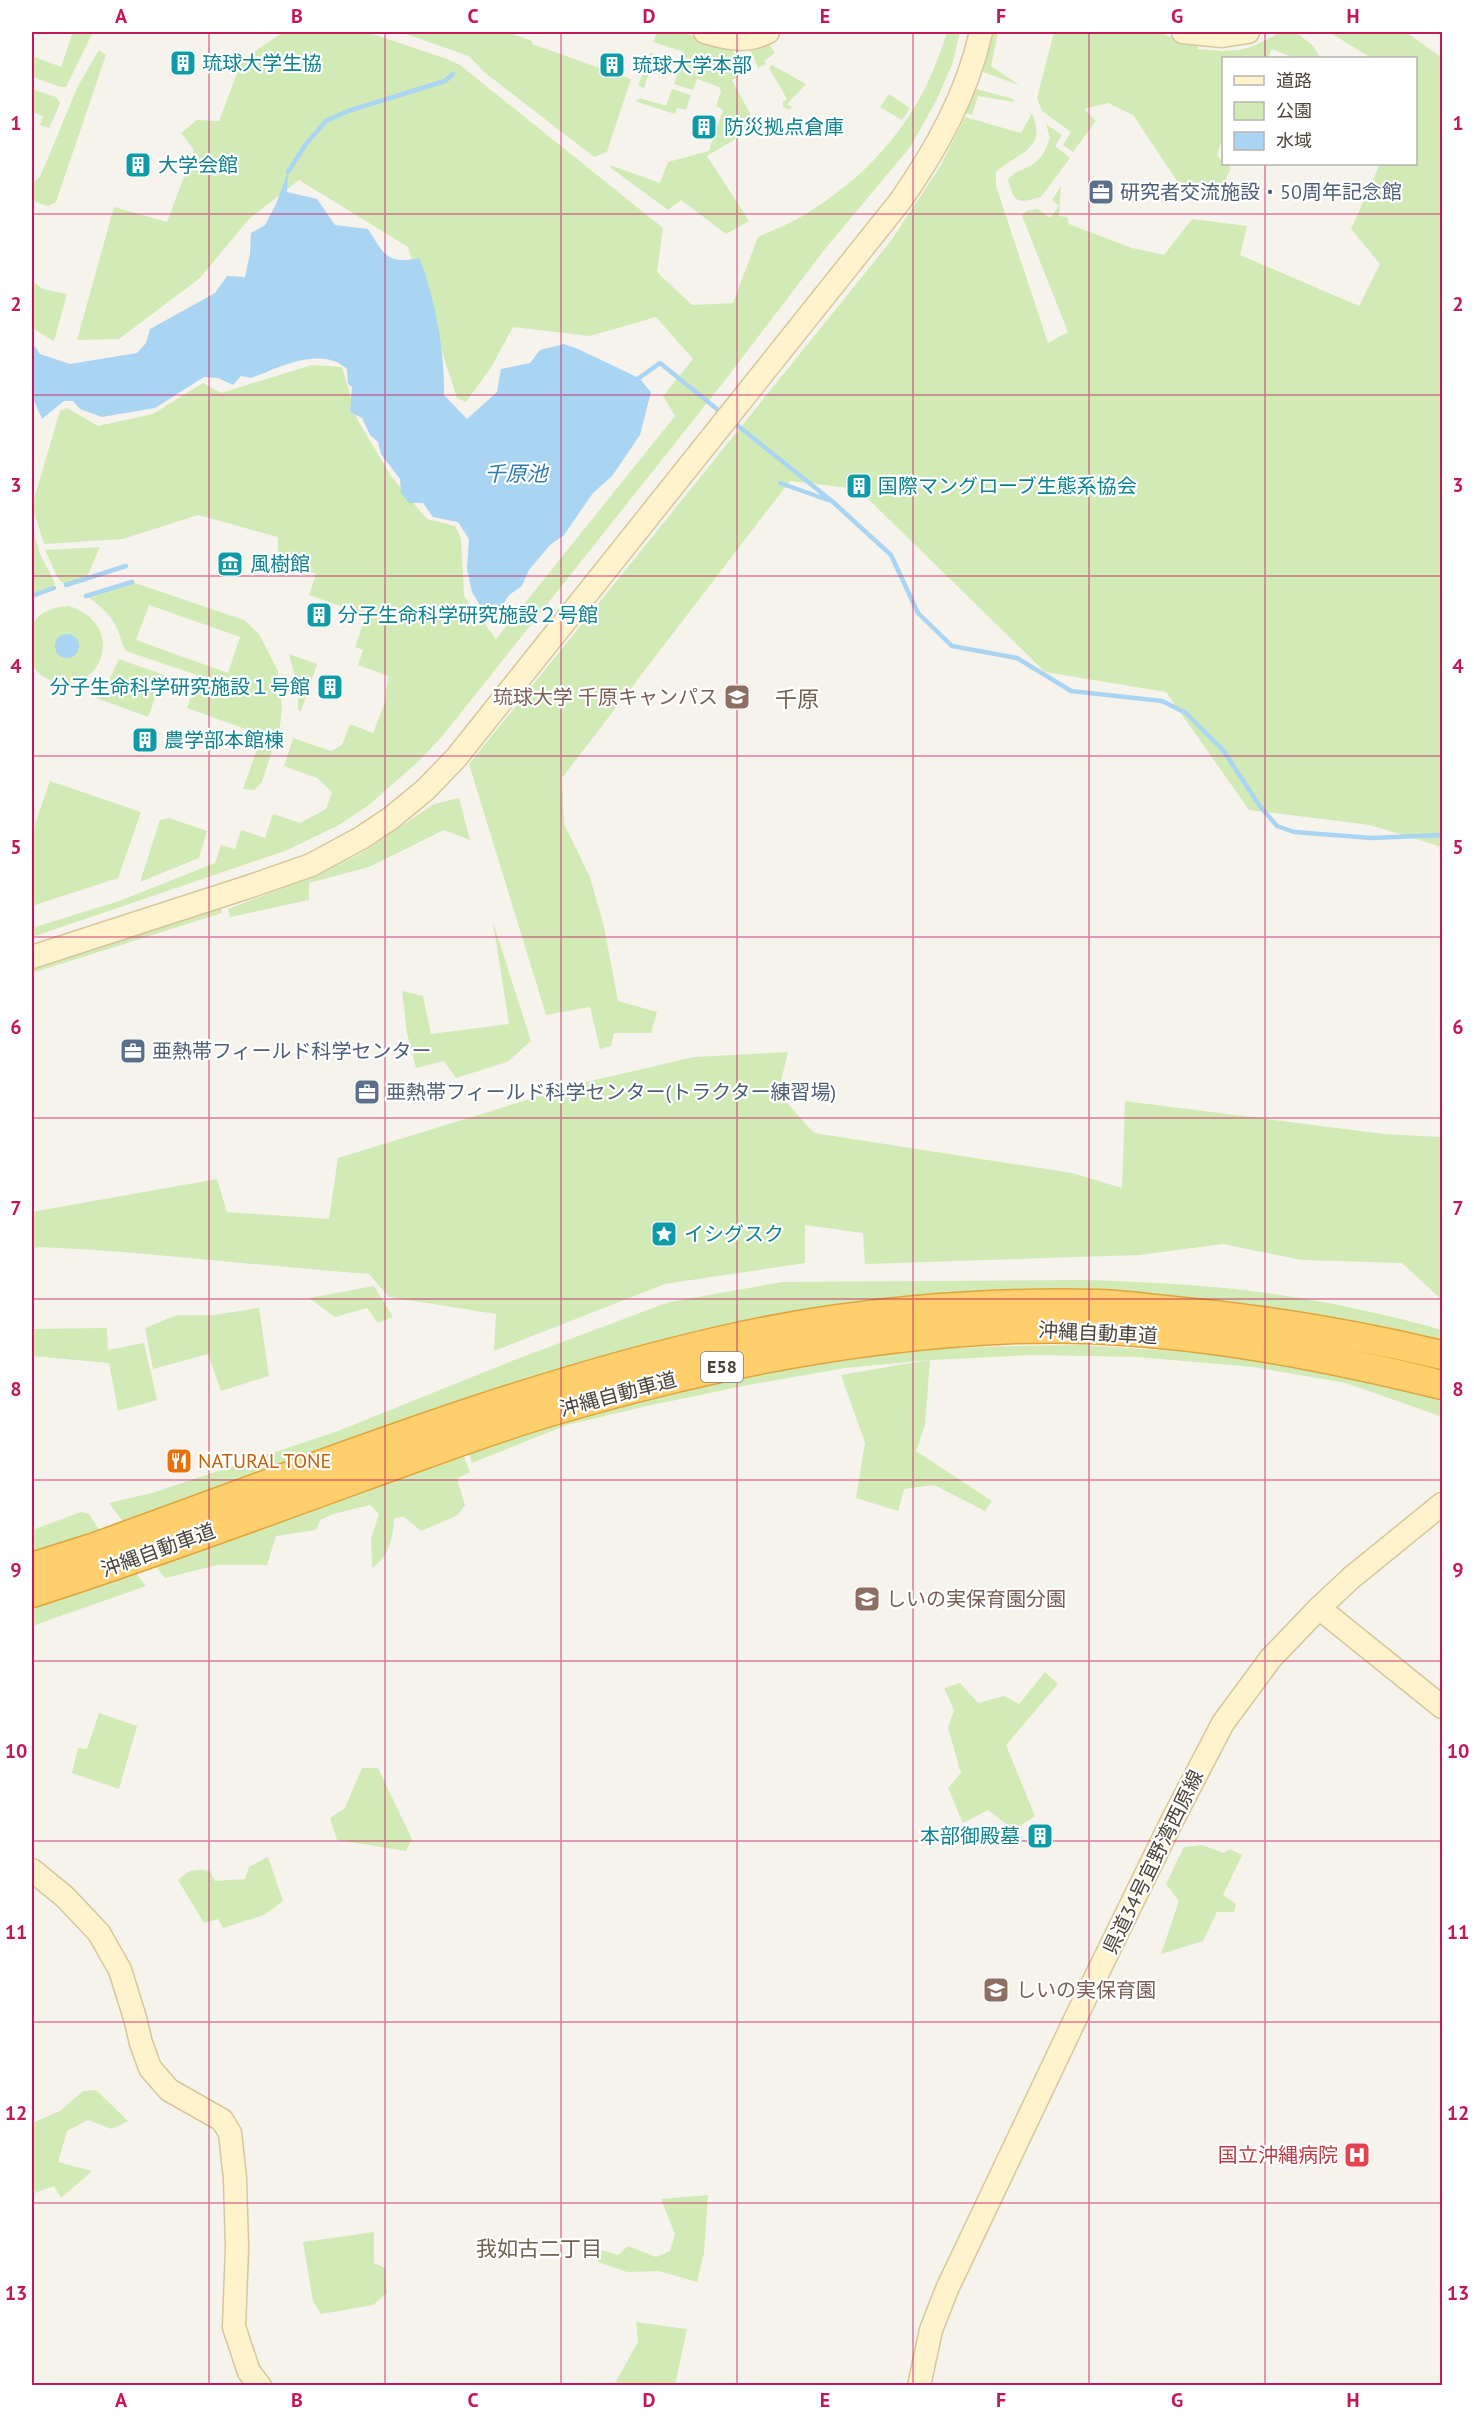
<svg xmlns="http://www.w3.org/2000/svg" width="1474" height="2417" viewBox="0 0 1474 2417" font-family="'PT Sans','Noto Sans JP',sans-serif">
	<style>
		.green { fill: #d2eab5; fill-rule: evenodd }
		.water { fill: #a9d4f2 }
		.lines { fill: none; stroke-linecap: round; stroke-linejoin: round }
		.stream { stroke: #a9d4f2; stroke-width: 4.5 }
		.secondary-casing { stroke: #d6c79b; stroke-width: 25 }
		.highway-casing { stroke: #e0a43c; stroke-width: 31 }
		.secondary { stroke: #fff3cd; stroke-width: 22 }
		.highway { stroke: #ffcf6e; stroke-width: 28 }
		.grid { fill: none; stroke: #c2185b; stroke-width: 1.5; stroke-opacity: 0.55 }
		.labels { text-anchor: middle; stroke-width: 4.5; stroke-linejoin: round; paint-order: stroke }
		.shield { fill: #fff; stroke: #817c74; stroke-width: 1.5 }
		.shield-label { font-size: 18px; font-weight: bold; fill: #4b4439 }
		.culture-label { font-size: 20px; fill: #0d838f; stroke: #fff; text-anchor: start }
		.service-label { font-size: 20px; fill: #4e5e75; stroke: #fff; text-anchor: start }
		.education-label { font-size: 20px; fill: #785e54; stroke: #fff; text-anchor: start }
		.street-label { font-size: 20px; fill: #4b4439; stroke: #fff }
		.food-label { font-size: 20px; fill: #c56008; stroke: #fff; text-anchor: start }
		.health-label { font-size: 20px; fill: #be3a42; stroke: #fff; text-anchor: end }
		.water-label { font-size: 21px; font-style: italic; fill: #2e7ab2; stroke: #fff }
		.neighbourhood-label { font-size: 21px; fill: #6e6250; stroke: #fff }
		.quarter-label { font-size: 22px; fill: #6e6250; stroke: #fff }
		.neatline { fill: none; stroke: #c2185b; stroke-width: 2 }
		.grid-label { font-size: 20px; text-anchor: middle; font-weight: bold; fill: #c2185b }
	</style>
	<rect width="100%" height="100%" fill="#f6f3ec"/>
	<!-- green -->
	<g class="green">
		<polygon points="73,32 93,32 66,87 61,87 32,77 32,56 61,67"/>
		<path d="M280,32H367L447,59L460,65L663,228L657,272L692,305L733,303L758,237C771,231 786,225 799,218C874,174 923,114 947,32H960L953,62L937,99L911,146L825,249L726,379L444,734L420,760L369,805L339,825L285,851L32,937V928L119,901L215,863L221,845L235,849L241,830L265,838L273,814L300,823L326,809L332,792L317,778L284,766L293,738L331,751L342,745L350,724L373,733L385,702L388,676L358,665L363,650L355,647L366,615L309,595L316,574L278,559V537L198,515L123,539L44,544L32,506L60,411L67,408L98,426L153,414L203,383L221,393L312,365L342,367L357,419L391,476L427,519L455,526L461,538L464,596L496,639L675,416L663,396L693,359L656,317L590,336L513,327L492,366L466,402L457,398L408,247L299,180L249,219L200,278L119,339L77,340L114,207L167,222L194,150L181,133L197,120L219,121L242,60L279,35Z"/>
		<polygon points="400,32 508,32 532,41 532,44 631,79 607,152 594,157 484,72 469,56"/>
		<polygon points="657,32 681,32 731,48 746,73 732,80 757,126 707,156 749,221 726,234 681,200 668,210 611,168 610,165 660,183 668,162 709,151 723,110 716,106 721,91 719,87 697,79 693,90 674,84 684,52 653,42"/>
		<polygon points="990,32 998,32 991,66 1019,85 983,72"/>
		<polygon points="1054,32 1159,32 1180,41 1198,45 1198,49 1221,51 1240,50 1256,45 1281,32 1296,32 1313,46 1321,58 1294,58 1272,49 1268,58 1224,58 1223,137 1217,155 1224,164 1231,168 1222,188 1181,187 1133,115 1108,103 1084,109 1096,121 1073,152 1063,145 1071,132 1042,111 1037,98"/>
		<path d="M1329,32H1406L1442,58V847L1370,825L1249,810L1166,692L1045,672L858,489L790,481L562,778L564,824L590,877L604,927L618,1001L657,1012L651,1033H614L611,1046L600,1049L590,1007L546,1015L469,764L890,242L940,167L965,117L1021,133L1032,113C1048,151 1017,152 996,172V186L1048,343L1068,332L1022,216L1026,211L1038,209L1050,218L1059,206L1052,200L1061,186L1059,216L1067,217L1069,224L1132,248L1164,255L1192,219L1247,226L1240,255L1359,306L1380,264L1351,229L1380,164H1416V58H1371Z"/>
		<polygon points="766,42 770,45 775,53 764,61 766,64 758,68 750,49"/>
		<polygon points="99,50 106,55 56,202 48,206 32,201 32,183 40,177 78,86"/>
		<polygon points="650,53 655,54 644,88 638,86"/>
		<polygon points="772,65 806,84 787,104 792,107 789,110 783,107 783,102 787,99 769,68"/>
		<polygon points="32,89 56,97 60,103 49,128 40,125 43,116 32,112"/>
		<polygon points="672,89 691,95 686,110 677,108 675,114 635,101 640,98 666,106"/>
		<polygon points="976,89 1014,99 1013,102 978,96 972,115 963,112 973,90"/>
		<polygon points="889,94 910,108 902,120 880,107"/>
		<path d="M1046,124L1062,135L1055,146L1070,158L1041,197C1017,203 1015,205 1008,179C1015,171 1021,171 1030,166C1041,161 1046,149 1050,138Z"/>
		<polygon points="32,281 43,289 67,294 54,341 32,328"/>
		<polygon points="32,527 40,554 55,583 54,588 32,596"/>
		<polygon points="100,547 86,579 66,585 59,580 45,550"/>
		<path d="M132,582L244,620L259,634L278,671L282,707L280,726L262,782L254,790L243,789L262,735L187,708L197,675L126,651C122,645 121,639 119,633C112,615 101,606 86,596ZM149,605L240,637L228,673L136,640Z"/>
		<path d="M69,606C128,625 102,696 52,681C44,678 36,672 32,664V625C40,611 53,607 69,606Z"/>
		<polygon points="289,654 317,664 301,711 298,710 298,689"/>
		<polygon points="119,659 164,675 148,717 96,698 95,694 109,680"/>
		<polygon points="50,781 141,812 118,878 32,906 32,833"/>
		<polygon points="459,798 470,840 444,830 369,867 309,883 309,900 230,917 228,909 324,872 360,854 434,804"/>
		<polygon points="169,818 207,831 199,858 140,882 160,820"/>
		<polygon points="220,905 222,913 32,973 32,965"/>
		<polygon points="493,922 531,1041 507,1062 456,1078 444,1061 416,1068 407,1033 402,991 423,996 431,1034 509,1024"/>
		<path d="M788,1052L778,1093L814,1133L1072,1173L1122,1188L1125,1101L1384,1134L1442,1137V1300L1402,1263L1302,1260L1223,1244L1139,1255L865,1264L863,1233L805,1225V1263L665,1284L494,1351L496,1314L389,1297L369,1274C259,1266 150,1252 40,1247L32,1249V1212L217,1179L227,1212L329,1219L338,1158L582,1083L694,1057Z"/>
		<path d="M1084,1280C1149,1282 1215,1285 1281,1295C1335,1303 1389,1315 1442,1330V1345L1040,1293L124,1523L109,1503L152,1493L338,1431L517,1359L669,1302L782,1282Z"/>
		<polygon points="374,1286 393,1317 378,1323 367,1308 335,1317 309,1298"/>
		<polygon points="259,1308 269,1376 221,1391 208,1354 153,1369 145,1328 177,1315 213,1315"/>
		<polygon points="107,1328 108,1350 144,1343 157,1400 118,1411 109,1363 32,1356 32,1329"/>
		<path d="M1081,1345L1189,1352L1302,1366L1442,1400L1440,1416L1346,1383L1253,1367L1137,1357L1034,1355L930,1360L925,1425L916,1451L992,1501L985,1511L934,1485L904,1489L898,1511L856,1498L865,1443L841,1375L928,1360L846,1368L753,1384L647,1406L567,1425L472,1463L468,1452C606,1405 748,1369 894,1353C956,1346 1018,1346 1081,1345Z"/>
		<path d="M463,1454L470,1472L457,1479L465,1505L458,1515L421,1531L404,1517L394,1518C393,1538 390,1556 372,1568L371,1539L379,1514L370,1505L333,1514L320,1520L316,1530L276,1536L267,1565H218L165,1578L154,1564Z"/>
		<polygon points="81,1512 89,1514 100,1531 32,1554 32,1530"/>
		<polygon points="134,1571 146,1586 32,1626 32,1604"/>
		<polygon points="1045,1672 1058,1684 1006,1745 1035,1816 1014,1830 988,1810 963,1823 948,1788 961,1773 948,1728 954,1710 944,1688 960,1683 978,1703 1004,1696 1019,1704"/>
		<polygon points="99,1713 137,1726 119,1789 72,1773 78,1748 87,1749"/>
		<polygon points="362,1768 378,1768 412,1839 406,1851 337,1840 330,1818 345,1808"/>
		<polygon points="1202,1845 1224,1853 1230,1849 1242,1855 1223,1895 1236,1904 1234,1912 1217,1912 1203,1941 1161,1954 1179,1901 1166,1884 1184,1847"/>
		<path d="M268,1857L283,1901L264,1915L223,1928L218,1919L204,1923L178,1880C188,1870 196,1868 210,1871L215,1881L245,1879L249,1867Z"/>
		<polygon points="96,2090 128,2121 112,2129 88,2120 67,2131 58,2162 92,2171 61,2198 54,2186 35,2193 32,2182 32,2123 60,2111 83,2091"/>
		<polygon points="708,2195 704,2253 697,2282 659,2271 627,2272 598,2262 602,2250 618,2255 628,2246 656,2257 670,2251 675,2234 661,2199"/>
		<polygon points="374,2232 374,2263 385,2268 387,2293 373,2305 321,2314 313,2301 303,2242"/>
		<polygon points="636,2322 687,2329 675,2385 614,2385 638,2342"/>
	</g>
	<!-- water -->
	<g class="water">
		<path d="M288,172L287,192L317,199L335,225L368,229C384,254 387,265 419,258C435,296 445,353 444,395L467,419L497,392L501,369L530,363L540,350L564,344L578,349L639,378L651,392L640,435L619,466L612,476L593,493L564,535L550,545L529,570L522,586L509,595L491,624L472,592L467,569L469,539L458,522L433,517L423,503H409L401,493L400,479L381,454L378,442L370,435L362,418L350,412L352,387L348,384L347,369C321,345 278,368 251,378L241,376L233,385L218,378L204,377L155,408L102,417L80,409L73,401H64L42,419L32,396V342L40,354L70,364L137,353L146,343L150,329L215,293L227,276L245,277L250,254L251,233L265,225L276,204Z"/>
		<circle cx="67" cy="646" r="12"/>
	</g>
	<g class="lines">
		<!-- stream -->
		<g class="stream">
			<polyline points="288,172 306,144 326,121 348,111 445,81 453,74"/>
			<polyline points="639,378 660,363 723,414"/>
			<polyline points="732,421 833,502 891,555 918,613 952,646 1017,658 1071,691 1162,701 1186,713 1223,750 1259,805 1277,826 1294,832 1372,838 1442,835"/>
			<polyline points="780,483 828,500"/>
			<polyline points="66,585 126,566"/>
			<polyline points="32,596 54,588"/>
			<polyline points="86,596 132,582"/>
		</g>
		<!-- secondary casing -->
		<g class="secondary-casing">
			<g id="secondary">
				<path d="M705,32C728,39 746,43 768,32"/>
				<polyline points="1183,32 1222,36 1248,32"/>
				<path d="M32,957L251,886L311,865L361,838L391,818L425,790L456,758L901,200C937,148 967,94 981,32"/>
				<polyline points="1319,1608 1442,1707"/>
				<polyline points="32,1870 65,1897 99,1933 120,1970 135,2018 141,2043 150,2068 169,2090 222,2120 230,2133 235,2178 237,2248 234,2327 249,2372 260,2386"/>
				<polyline points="919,2386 931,2330 947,2289 1081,2007 1173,1819 1223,1723 1271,1658 1319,1608 1351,1578 1442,1504"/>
			</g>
		</g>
		<!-- highway casing -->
		<g class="highway-casing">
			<g id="highway">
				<path d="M32,1567L95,1547C302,1473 508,1389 724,1340C842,1313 976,1301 1098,1304C1123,1305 1149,1308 1174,1311C1265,1319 1354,1334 1442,1355"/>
				<path d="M32,1593C145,1557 257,1515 370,1474C429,1453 489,1430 549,1412C700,1367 858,1335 1016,1329C1159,1324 1304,1351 1442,1385"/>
			</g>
		</g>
		<!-- secondary -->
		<use href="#secondary" class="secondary"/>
		<!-- highway -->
		<use href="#highway" class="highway"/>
	</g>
	<!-- grid -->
	<path class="grid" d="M209,32V2386M385,32V2386M561,32V2386M737,32V2386M913,32V2386M1089,32V2386M1265,32V58M1265,164V2386M32,214H1442M32,395H1442M32,576H1442M32,756H1442M32,937H1442M32,1118H1442M32,1299H1442M32,1480H1442M32,1661H1442M32,1841H1442M32,2022H1442M32,2203H1442"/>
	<!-- icons -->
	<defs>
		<g id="building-square" transform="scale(1.35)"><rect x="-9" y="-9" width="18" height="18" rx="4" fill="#0f9aa8" stroke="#fff"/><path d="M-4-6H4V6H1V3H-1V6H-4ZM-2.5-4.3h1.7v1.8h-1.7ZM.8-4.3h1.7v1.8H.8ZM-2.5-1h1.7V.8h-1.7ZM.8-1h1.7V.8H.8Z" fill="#fff"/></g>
		<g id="office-square" transform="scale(1.35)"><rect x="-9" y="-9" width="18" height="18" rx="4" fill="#5c6f8a" stroke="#fff"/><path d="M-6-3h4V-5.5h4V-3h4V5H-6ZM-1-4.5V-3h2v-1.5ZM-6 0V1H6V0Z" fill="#fff"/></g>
		<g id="museum-square" transform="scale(1.35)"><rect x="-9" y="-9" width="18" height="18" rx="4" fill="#0f9aa8" stroke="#fff"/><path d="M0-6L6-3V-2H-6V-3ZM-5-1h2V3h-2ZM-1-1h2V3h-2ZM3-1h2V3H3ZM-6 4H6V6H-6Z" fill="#fff"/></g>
		<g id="university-square" transform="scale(1.35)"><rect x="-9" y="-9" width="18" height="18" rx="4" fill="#8d6e63" stroke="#fff"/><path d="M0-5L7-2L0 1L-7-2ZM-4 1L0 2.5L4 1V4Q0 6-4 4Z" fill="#fff"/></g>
		<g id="sight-square" transform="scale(1.35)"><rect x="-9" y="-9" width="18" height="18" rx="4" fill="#0f9aa8" stroke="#fff"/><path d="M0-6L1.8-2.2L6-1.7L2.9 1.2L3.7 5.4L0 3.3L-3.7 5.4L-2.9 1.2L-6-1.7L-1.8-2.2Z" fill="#fff"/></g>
		<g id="restaurant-square" transform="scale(1.35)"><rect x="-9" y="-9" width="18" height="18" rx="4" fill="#e8710a" stroke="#fff"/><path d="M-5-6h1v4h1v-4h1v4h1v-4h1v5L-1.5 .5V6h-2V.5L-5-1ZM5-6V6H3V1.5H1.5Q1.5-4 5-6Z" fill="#fff"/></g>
		<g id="school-square" transform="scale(1.35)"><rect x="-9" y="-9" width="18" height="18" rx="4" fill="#8d6e63" stroke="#fff"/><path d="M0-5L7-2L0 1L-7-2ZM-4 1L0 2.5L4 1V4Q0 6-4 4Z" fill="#fff"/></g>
		<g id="hospital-square" transform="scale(1.35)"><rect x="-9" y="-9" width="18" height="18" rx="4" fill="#e0444e" stroke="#fff"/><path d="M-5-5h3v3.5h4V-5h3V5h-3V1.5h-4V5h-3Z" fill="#fff"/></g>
	</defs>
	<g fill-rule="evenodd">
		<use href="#building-square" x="183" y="63"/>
		<use href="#building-square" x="612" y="65"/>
		<use href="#building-square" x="704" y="127"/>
		<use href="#building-square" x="138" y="165"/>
		<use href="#office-square" x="1101" y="192"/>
		<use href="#building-square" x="859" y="486"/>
		<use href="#museum-square" x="230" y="564"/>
		<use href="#building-square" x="319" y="615"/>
		<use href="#building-square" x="330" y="687"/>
		<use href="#university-square" x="737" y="697"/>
		<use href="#building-square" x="145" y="740"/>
		<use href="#office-square" x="133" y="1051"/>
		<use href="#office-square" x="367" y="1092"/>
		<use href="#sight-square" x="664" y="1234"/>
		<use href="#restaurant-square" x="179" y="1461"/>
		<use href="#school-square" x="867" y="1599"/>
		<use href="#building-square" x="1040" y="1836"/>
		<use href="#school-square" x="996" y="1990"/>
		<use href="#hospital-square" x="1357" y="2155"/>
	</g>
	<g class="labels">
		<!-- shield labels -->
		<rect class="shield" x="701" y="1352" width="42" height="30" rx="4.5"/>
		<g class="shield-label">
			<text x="722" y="1373">E58</text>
		</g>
		<!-- culture labels -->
		<g class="culture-label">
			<text x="202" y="70">琉球大学生協</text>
			<text x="632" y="72">琉球大学本部</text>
			<text x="724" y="134">防災拠点倉庫</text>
			<text x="158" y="172">大学会館</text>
			<text x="878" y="493">国際マングローブ生態系協会</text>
			<text x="250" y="571">風樹館</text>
			<text x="338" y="622">分子生命科学研究施設２号館</text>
			<text x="310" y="694" text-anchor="end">分子生命科学研究施設１号館</text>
			<text x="164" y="747">農学部本館棟</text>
			<text x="684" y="1241">イシグスク</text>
			<text x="1020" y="1843" text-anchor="end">本部御殿墓</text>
		</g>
		<!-- service labels -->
		<g class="service-label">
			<text x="1120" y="199">研究者交流施設・50周年記念館</text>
			<text x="152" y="1058">亜熱帯フィールド科学センター</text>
			<text x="386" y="1099">亜熱帯フィールド科学センター(トラクター練習場)</text>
		</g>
		<!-- education labels -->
		<g class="education-label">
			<text x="718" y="704" text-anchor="end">琉球大学 千原キャンパス</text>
			<text x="886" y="1606">しいの実保育園分園</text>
			<text x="1016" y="1997">しいの実保育園</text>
		</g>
		<!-- street labels -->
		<g class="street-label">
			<text transform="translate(1098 1333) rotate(3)" y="7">沖縄自動車道</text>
			<text transform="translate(618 1394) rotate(-15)" y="7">沖縄自動車道</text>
			<text transform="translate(158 1550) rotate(-20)" y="7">沖縄自動車道</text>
			<text transform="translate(1153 1862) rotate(-64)" y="7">県道34号宜野湾西原線</text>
		</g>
		<!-- food labels -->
		<g class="food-label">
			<text x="198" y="1468">NATURAL TONE</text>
		</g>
		<!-- health labels -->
		<g class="health-label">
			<text x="1338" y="2162">国立沖縄病院</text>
		</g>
		<!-- water labels -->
		<g class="water-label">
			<text x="516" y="481">千原池</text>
		</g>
		<!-- neighbourhood labels -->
		<g class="neighbourhood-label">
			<text x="539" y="2256">我如古二丁目</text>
		</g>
		<!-- quarter labels -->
		<g class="quarter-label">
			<text x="797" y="707">千原</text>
		</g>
	</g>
	<!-- border -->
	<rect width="1474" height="2417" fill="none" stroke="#ffffff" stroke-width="66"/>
	<!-- legend -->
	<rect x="1222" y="57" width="195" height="108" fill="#ffffff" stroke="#b7b4b0" stroke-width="1.5"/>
	<rect x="1234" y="76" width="30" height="9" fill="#fff3cd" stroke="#b7b4b0" stroke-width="1.5"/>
	<text x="1276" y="87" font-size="18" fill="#4b4439">道路</text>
	<rect x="1234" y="102" width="30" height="18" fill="#d2eab5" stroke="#b7b4b0" stroke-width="1.5"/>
	<text x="1276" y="117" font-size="18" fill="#4b4439">公園</text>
	<rect x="1234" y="132" width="30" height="18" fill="#a9d4f2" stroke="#b7b4b0" stroke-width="1.5"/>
	<text x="1276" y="147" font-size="18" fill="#4b4439">水域</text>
	<rect x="33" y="33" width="1408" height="2351" class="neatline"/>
	<g class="grid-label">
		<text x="121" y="23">A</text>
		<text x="297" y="23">B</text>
		<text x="473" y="23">C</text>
		<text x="649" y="23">D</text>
		<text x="825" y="23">E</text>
		<text x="1001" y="23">F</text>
		<text x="1177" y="23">G</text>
		<text x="1353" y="23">H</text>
		<text x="16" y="130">1</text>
		<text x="1458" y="130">1</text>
		<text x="16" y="311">2</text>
		<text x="1458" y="311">2</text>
		<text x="16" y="492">3</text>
		<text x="1458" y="492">3</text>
		<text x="16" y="673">4</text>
		<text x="1458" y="673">4</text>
		<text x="16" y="854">5</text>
		<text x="1458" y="854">5</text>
		<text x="16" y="1034">6</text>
		<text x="1458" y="1034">6</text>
		<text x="16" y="1215">7</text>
		<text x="1458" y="1215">7</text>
		<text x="16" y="1396">8</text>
		<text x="1458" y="1396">8</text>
		<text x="16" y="1577">9</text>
		<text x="1458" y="1577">9</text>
		<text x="16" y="1758">10</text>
		<text x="1458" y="1758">10</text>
		<text x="16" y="1939">11</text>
		<text x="1458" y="1939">11</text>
		<text x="16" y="2120">12</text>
		<text x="1458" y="2120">12</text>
		<text x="16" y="2300">13</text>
		<text x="1458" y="2300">13</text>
		<text x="121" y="2407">A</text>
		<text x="297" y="2407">B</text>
		<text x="473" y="2407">C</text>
		<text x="649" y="2407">D</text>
		<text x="825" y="2407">E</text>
		<text x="1001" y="2407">F</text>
		<text x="1177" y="2407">G</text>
		<text x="1353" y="2407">H</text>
	</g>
</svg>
